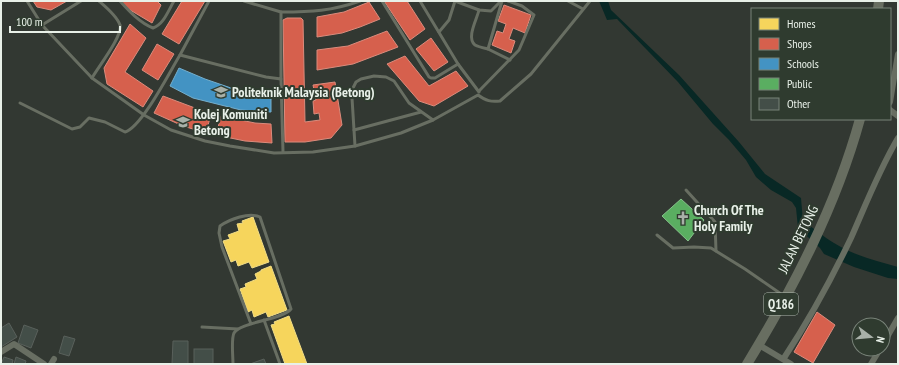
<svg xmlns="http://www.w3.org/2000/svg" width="899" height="365" viewBox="0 0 899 365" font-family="'PT Sans Narrow',sans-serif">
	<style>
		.water { fill: #082825 }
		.homes { fill: #f6d55c; stroke: #f2dd86 }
		.shops { fill: #d6604d; stroke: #db8b7c }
		.schools { fill: #4393c3; stroke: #74afce }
		.public { fill: #5aae61; stroke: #85c28a }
		.building { fill: #434e48; stroke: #59605b }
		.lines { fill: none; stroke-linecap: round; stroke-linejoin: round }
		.service { stroke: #686e62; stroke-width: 3 }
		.minor { stroke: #686e62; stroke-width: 6 }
		.primary { stroke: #686e61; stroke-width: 10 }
		.labels { text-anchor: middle; stroke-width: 4; stroke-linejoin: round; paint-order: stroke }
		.shield { fill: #2f3b2f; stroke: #b0bab0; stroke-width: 1 }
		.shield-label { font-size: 13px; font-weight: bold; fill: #e8f0e8 }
		.poi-label { font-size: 14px; font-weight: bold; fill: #e8f0e8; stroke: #2f3b2f; text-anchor: start }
		.street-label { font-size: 14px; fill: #e8f0e8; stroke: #2f3b2f }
	</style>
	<rect width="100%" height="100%" fill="#323832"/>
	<!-- water -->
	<path class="water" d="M599,1H608L611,10L679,75L739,142L765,174L801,198L803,222C815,228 823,237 834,243C853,255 876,261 898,267V279L888,278L854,267L824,254L820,248L798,228L796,208L792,202L771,190L756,177L746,160L729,140L713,124L678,82L617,19L607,20Z"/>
	<!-- homes -->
	<g class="homes">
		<polygon points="253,217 269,262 252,268 249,262 238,266 236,260 231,262 223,241 230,239 228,235 239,231 237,224 243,223 242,221"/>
		<polygon points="271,266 287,310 268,317 266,312 254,317 252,310 248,312 240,289 246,287 245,284 257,279 255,274 261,271 261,270"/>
		<polygon points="289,316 307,364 285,364 271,325 275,324 274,322"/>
	</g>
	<!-- shops -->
	<g class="shops">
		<polygon points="33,1 67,1 51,10 37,7"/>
		<polygon points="120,1 157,1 161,5 152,23 125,7"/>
		<polygon points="182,1 205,1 179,44 162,34"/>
		<polygon points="384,1 407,1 425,29 410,40"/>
		<polygon points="369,2 380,19 360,27 342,33 317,37 317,17 344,12"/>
		<polygon points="504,5 531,15 525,33 513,28 509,39 515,41 511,53 492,45 497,31 503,33 506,24 498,21"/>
		<polygon points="287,18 301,18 303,20 305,122 320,120 319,113 314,114 313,101 316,100 313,85 335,82 342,125 331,138 305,142 285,142 283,20"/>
		<polygon points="130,24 146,38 125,72 153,91 143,107 107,84 104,68"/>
		<polygon points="387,31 398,47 353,64 317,70 317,50 348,46"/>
		<polygon points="431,38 448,62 434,71 416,49"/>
		<polygon points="157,44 174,54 158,80 142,70"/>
		<polygon points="405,56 429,86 456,71 468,86 434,106 419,101 387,64"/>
		<polygon points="163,96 211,114 206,133 183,126 154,113"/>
		<polygon points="221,116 255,123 271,124 272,143 245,141 216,135"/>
		<polygon points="817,312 835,325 813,363 794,352"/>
	</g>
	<!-- schools -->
	<polygon class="schools" points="179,68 205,79 231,88 271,93 271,112 241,110 193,98 170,86"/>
	<!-- public -->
	<polygon class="public" points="681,199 704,220 688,241 662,216"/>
	<!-- building -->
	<g class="building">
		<polygon points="9,323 17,337 1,347 1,328"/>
		<polygon points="24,325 38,330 31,348 18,343"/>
		<polygon points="64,336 75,339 69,356 59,353"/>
		<polygon points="173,341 188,341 188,364 172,364"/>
		<rect x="194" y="349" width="19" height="15"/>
		<polygon points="4,357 13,360 12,364 1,364"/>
		<polygon points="16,357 26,361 25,364 14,364"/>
		<polygon points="264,359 266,364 250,364"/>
	</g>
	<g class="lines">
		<!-- service -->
		<g class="service">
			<path d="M27,1L42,25L92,78L144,115L171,130L205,141L230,146L274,153L313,152L355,146L401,133L433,120L478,95C486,101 491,102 500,101L531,74L590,1"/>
			<path d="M120,1C129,11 140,23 153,28C164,24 168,11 174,1"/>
			<polyline points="209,1 180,55 266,77 281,79 281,12 244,1"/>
			<polyline points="382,1 429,77 431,78 435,78 458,64"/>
			<polyline points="420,1 458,64 479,92"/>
			<polyline points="455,1 479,10 491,11 501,1"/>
			<polyline points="502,1 488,49 510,60"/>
			<polyline points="568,1 583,9"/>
			<path d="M479,10C477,19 466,38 475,45C479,47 484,48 488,49"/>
			<path d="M281,12C312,12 331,11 360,1"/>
			<polyline points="42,25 81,1"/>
			<polyline points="439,32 449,20 455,1"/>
			<path d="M92,78C98,67 123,36 120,25C117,16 106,7 99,1"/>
			<polyline points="281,79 283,152"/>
			<polyline points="479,91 519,50 534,15 522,6 508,1"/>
			<path d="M20,103L72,129L80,127L89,118L105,122L125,132C142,127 170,71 180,55"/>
			<polyline points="354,130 421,112"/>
			<polyline points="355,146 352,98 353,88 356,82 361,79 374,76 386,77 394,81 409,103 433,120"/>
			<polyline points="686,190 715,222 716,251"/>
			<polyline points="657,235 673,248 694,247 711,248 745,269 784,296"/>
			<polyline points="264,320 280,364"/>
			<polyline points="202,327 238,329"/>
			<path d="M233,364C233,356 231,339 234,333C240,322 282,320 291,309L260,217C249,212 230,219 220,226L219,233L222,247L251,324"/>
		</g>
		<!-- minor -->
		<g class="minor">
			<polyline points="890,102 898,54"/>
			<polyline points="890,110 898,116"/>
			<polyline points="883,344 898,318"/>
			<polyline points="759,345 791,364"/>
			<polyline points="1,352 14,344 44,364"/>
			<path d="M784,358C809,320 831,280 851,238C866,204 879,170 898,138"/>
			<polyline points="51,364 54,359"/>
			<polyline points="871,364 880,349"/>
		</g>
		<!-- primary -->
		<g class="primary">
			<polyline points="878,9 879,1"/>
			<path d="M747,364C794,287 836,206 860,119"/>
		</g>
	</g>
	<!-- icons -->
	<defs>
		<g id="university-bare" transform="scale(1.08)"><path d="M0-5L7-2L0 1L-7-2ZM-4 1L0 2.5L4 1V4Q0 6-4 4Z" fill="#a8b0a8" stroke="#2f3b2f" stroke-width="2.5" paint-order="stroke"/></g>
		<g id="church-bare" transform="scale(1.08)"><path d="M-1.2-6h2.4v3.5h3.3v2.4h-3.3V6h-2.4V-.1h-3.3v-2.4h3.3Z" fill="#a8b0a8" stroke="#2f3b2f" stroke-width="2.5" paint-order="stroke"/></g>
	</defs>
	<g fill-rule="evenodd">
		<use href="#university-bare" x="221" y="92"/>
		<use href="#university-bare" x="183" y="122"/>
		<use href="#church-bare" x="683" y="218"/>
	</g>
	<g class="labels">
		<!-- shield labels -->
		<rect class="shield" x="764" y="293" width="34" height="22" rx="3"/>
		<g class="shield-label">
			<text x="781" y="309">Q186</text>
		</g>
		<!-- poi labels -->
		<g class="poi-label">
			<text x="232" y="97">Politeknik Malaysia (Betong)</text>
			<text x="194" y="119">Kolej Komuniti<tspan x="194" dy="16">Betong</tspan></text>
			<text x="694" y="215">Church Of The<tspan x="694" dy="16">Holy Family</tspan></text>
		</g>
		<!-- street labels -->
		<g class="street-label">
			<text transform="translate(798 239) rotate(-64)" y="5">JALAN BETONG</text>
		</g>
	</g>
	<!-- border -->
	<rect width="899" height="365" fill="none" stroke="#e8f0e8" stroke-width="4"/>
	<!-- legend -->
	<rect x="751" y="8" width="140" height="112" fill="#2f3b2f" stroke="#798379"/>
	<rect x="759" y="18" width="20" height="12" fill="#f6d55c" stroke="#798379"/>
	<text x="787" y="28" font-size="12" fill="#e8f0e8">Homes</text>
	<rect x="759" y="38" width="20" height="12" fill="#d6604d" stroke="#798379"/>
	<text x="787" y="48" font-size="12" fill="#e8f0e8">Shops</text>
	<rect x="759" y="58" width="20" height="12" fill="#4393c3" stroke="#798379"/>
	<text x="787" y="68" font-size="12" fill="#e8f0e8">Schools</text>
	<rect x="759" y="78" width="20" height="12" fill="#5aae61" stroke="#798379"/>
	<text x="787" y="88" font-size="12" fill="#e8f0e8">Public</text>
	<rect x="759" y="98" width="20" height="12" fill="#434e48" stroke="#798379"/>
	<text x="787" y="108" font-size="12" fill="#e8f0e8">Other</text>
	<!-- north arrow -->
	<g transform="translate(871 337) rotate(106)"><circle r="19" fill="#2f3b2f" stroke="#798379"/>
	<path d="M0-3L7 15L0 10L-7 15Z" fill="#a8b0a8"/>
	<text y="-6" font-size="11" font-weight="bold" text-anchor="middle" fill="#e8f0e8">N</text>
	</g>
	<!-- scale -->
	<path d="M10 26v6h110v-6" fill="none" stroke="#e8f0e8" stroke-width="2"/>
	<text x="16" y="26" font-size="12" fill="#e8f0e8" stroke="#2f3b2f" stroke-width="3" paint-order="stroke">100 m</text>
</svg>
